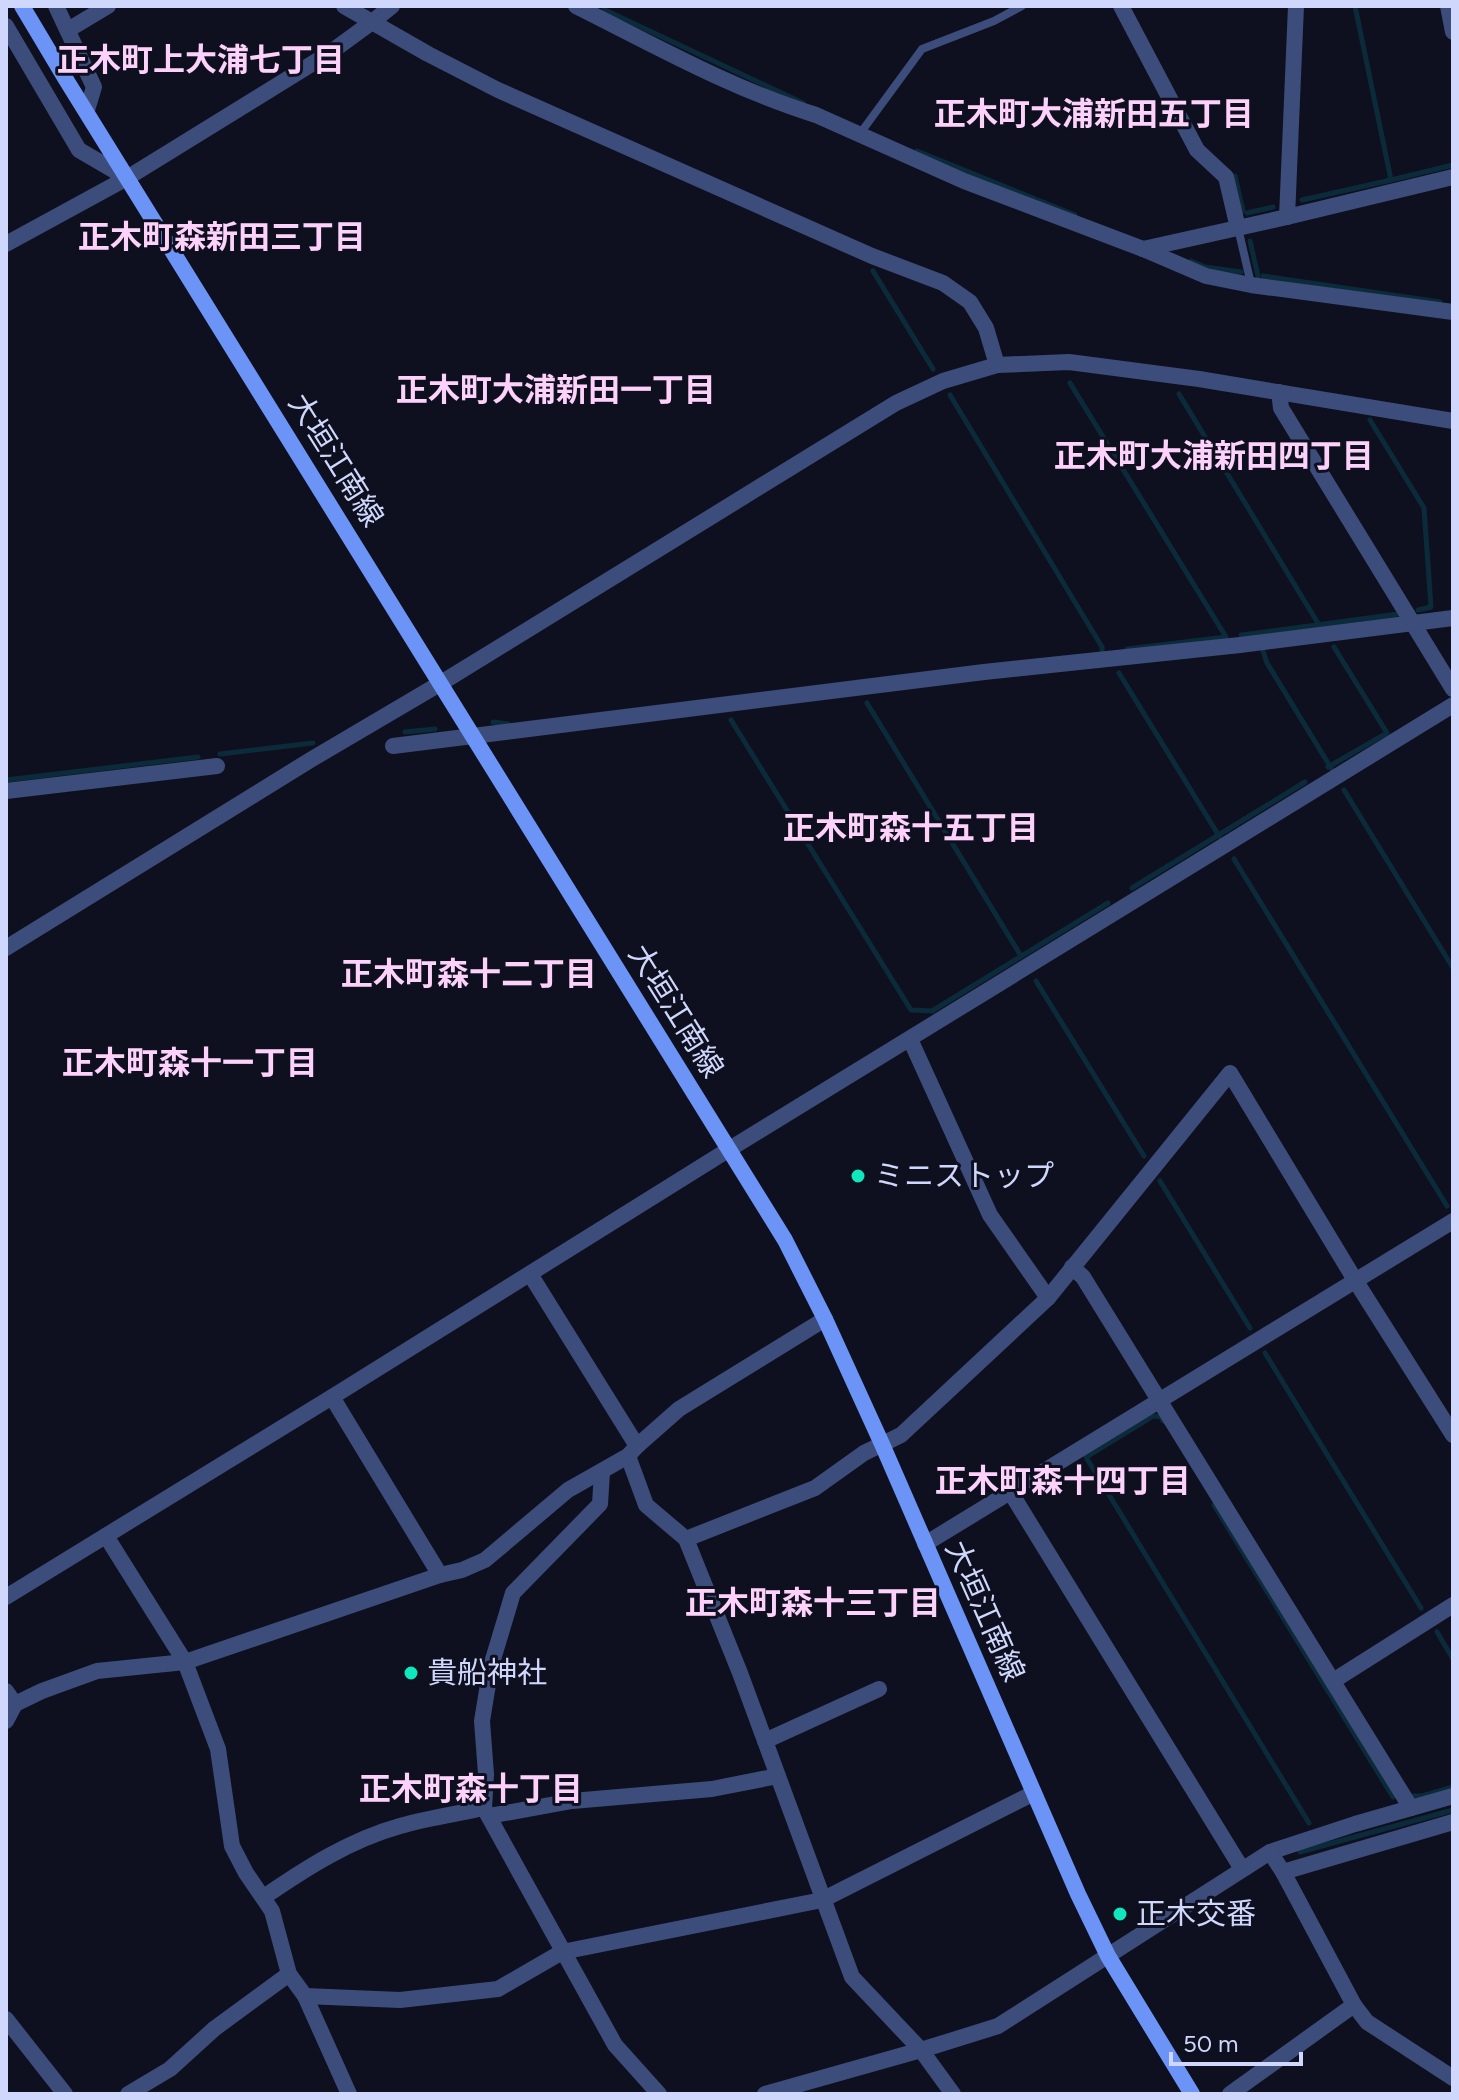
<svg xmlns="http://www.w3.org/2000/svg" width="1459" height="2100" viewBox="0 0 1459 2100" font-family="Figtree,'Noto Sans JP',sans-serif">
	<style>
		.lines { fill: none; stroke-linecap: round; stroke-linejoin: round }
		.stream { stroke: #0c2b3a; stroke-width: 5 }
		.service { stroke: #3c4d7b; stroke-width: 8 }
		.minor { stroke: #3c4d7b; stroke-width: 16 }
		.tertiary { stroke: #3c4d7b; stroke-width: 16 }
		.secondary { stroke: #6c93f6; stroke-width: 16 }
		.poi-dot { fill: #0fe8bc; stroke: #0e101f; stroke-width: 3 }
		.labels { text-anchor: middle; stroke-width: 6; stroke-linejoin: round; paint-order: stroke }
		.street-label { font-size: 30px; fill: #cfd8fc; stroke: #0e101f }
		.poi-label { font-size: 30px; fill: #cfd8fc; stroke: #0e101f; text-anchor: start }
		.neighbourhood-label { font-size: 32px; font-weight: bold; fill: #fcd1fa; stroke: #0e101f }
	</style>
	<rect width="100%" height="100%" fill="#0e101f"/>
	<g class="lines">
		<!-- stream -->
		<g class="stream">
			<polyline points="603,6 605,10 803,103"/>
			<polyline points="1355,6 1391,180 1453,165"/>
			<polyline points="917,151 1075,215"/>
			<polyline points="1235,176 1243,211"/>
			<polyline points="1302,200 1391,180"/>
			<polyline points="1247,213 1273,207"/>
			<polyline points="1250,241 1258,276"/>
			<polyline points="1191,261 1205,267 1241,272"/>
			<polyline points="873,271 933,369"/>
			<polyline points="1263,276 1440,302"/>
			<polyline points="1070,383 1226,637 1127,649"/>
			<polyline points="1179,394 1319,625"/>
			<polyline points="950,395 1102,647 1102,652"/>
			<polyline points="1370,420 1424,508 1431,607 1418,610"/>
			<polyline points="1258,633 1398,614"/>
			<polyline points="1241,635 1258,633 1258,636"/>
			<polyline points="1262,648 1267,663 1331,768"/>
			<polyline points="1119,673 1219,836"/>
			<polyline points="867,703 1021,956"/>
			<polyline points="731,720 911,1010 932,1011 1108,903"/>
			<polyline points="493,722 508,724"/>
			<polyline points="405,732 435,729"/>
			<polyline points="220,754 313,743"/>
			<polyline points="1328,767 1387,733 1334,647"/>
			<polyline points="6,780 198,757"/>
			<polyline points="1344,790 1453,968"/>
			<polyline points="1234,859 1447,1206"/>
			<polyline points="1132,888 1305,782"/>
			<polyline points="1036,981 1144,1156"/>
			<polyline points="1160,1181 1250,1328"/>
			<polyline points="1265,1353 1421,1608"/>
			<polyline points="1163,1421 1161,1417 1153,1416 1086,1457 1309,1823"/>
			<polyline points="1214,1505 1393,1797"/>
			<polyline points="1437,1632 1453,1659"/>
			<polyline points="1413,1796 1422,1796 1453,1787"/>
			<polyline points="1300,1852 1453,1810"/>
		</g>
		<!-- service -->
		<g class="service">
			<polyline points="859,135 922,49 994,21 1022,6"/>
			<polyline points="1238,228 1251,284"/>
		</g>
		<!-- minor -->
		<g class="minor">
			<polyline points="56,6 94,87 87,110"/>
			<path d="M576,6C654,45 732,89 816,115L964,181L1143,249L1206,276L1251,285L1453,312"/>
			<polyline points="1121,6 1197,150 1226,177 1238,228"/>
			<polyline points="1448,6 1453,32"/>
			<polyline points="372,22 392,6"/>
			<polyline points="6,26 79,150 127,178"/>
			<polyline points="68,30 108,6"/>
			<polyline points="1287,217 1296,6"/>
			<polyline points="6,244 127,178"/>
			<polyline points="1143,249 1287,217 1453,177"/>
			<polyline points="1279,392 1281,408 1453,689"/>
			<polyline points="393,746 984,672 1240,645 1453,618"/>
			<polyline points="6,791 217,766"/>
			<polyline points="910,1039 990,1215 1048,1298"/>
			<polyline points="1072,1267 1083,1277 1411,1808"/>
			<polyline points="530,1274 637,1446"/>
			<polyline points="332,1397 440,1575"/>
			<polyline points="628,1456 646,1505 686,1539 740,1673 852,1977 921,2050 953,2094"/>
			<polyline points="602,1472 600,1504 513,1593 491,1666 482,1721 486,1774 484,1808 615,2045 659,2094"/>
			<polyline points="1011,1493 1242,1869"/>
			<polyline points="106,1536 185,1662 218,1749 232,1846 246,1873 272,1911 289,1974 305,1996 400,2000 498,1989 562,1952 822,1900 1034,1793"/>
			<polyline points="686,1539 815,1488 864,1453 901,1435 1048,1298 1230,1073 1355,1280 1453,1435"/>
			<polyline points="925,1544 1453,1221"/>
			<polyline points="6,1597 332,1397 728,1150 1453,705"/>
			<polyline points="1333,1681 1453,1605"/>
			<polyline points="6,1691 15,1704 42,1691 97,1671 185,1662 440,1575 462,1570 485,1560 568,1490 628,1456 637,1446 679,1409 825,1319"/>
			<polyline points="6,1721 15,1704"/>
			<polyline points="765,1741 879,1689"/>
			<polyline points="1453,1796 1355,1824 1270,1852 1283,1872 1354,2005 1367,2022 1453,2078"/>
			<polyline points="489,1816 572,1801 712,1789 778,1776"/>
			<polyline points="1283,1872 1453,1822"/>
			<path d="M264,1897C306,1868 350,1840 400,1826C427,1818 456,1814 484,1808"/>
			<polyline points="305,1996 349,2094"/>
			<polyline points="6,2019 65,2094"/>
			<polyline points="128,2094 170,2069 214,2029 289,1974"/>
			<polyline points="765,2094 921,2050"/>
			<polyline points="1230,2094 1354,2005"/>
		</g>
		<!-- tertiary -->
		<g class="tertiary">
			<polyline points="344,6 428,54 498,90 872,256 943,283 970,302 986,328 997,365"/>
			<polyline points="127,178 331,52 372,22"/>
			<polyline points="6,948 312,759 441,683 896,403 943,381 997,365 1069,362 1199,379 1453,421"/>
			<polyline points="921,2050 998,2026 1270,1852"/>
		</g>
		<!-- secondary -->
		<polyline class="secondary" points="22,6 65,78 785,1240 825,1319 882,1444 1078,1894 1108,1956 1192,2094"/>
	</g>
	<!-- markers -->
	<g class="poi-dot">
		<circle cx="858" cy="1176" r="8"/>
		<circle cx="411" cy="1673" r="8"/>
		<circle cx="1120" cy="1914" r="8"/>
	</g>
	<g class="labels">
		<!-- street labels -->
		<g class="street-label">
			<text transform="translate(336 460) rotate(58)" y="10">大垣江南線</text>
			<text transform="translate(676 1011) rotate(58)" y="10">大垣江南線</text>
			<text transform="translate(985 1611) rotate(66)" y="10">大垣江南線</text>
		</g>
		<!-- poi labels -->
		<g class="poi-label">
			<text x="874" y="1186">ミニストップ</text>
			<text x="427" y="1683">貴船神社</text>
			<text x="1136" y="1924">正木交番</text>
		</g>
		<!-- neighbourhood labels -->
		<g class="neighbourhood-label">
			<text x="201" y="71">正木町上大浦七丁目</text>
			<text x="1094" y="125">正木町大浦新田五丁目</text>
			<text x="222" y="248">正木町森新田三丁目</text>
			<text x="556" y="401">正木町大浦新田一丁目</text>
			<text x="1214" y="467">正木町大浦新田四丁目</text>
			<text x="911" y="839">正木町森十五丁目</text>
			<text x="469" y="985">正木町森十二丁目</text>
			<text x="190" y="1074">正木町森十一丁目</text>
			<text x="1063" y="1492">正木町森十四丁目</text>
			<text x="813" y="1614">正木町森十三丁目</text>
			<text x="471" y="1800">正木町森十丁目</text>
		</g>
	</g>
	<!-- border -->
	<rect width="1459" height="2100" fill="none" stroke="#cfd8fc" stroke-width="16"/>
	<!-- scale -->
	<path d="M1171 2052v12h130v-12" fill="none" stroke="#cfd8fc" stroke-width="4"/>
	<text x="1183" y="2052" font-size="24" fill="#cfd8fc" stroke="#0e101f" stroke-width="6" paint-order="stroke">50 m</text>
</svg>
